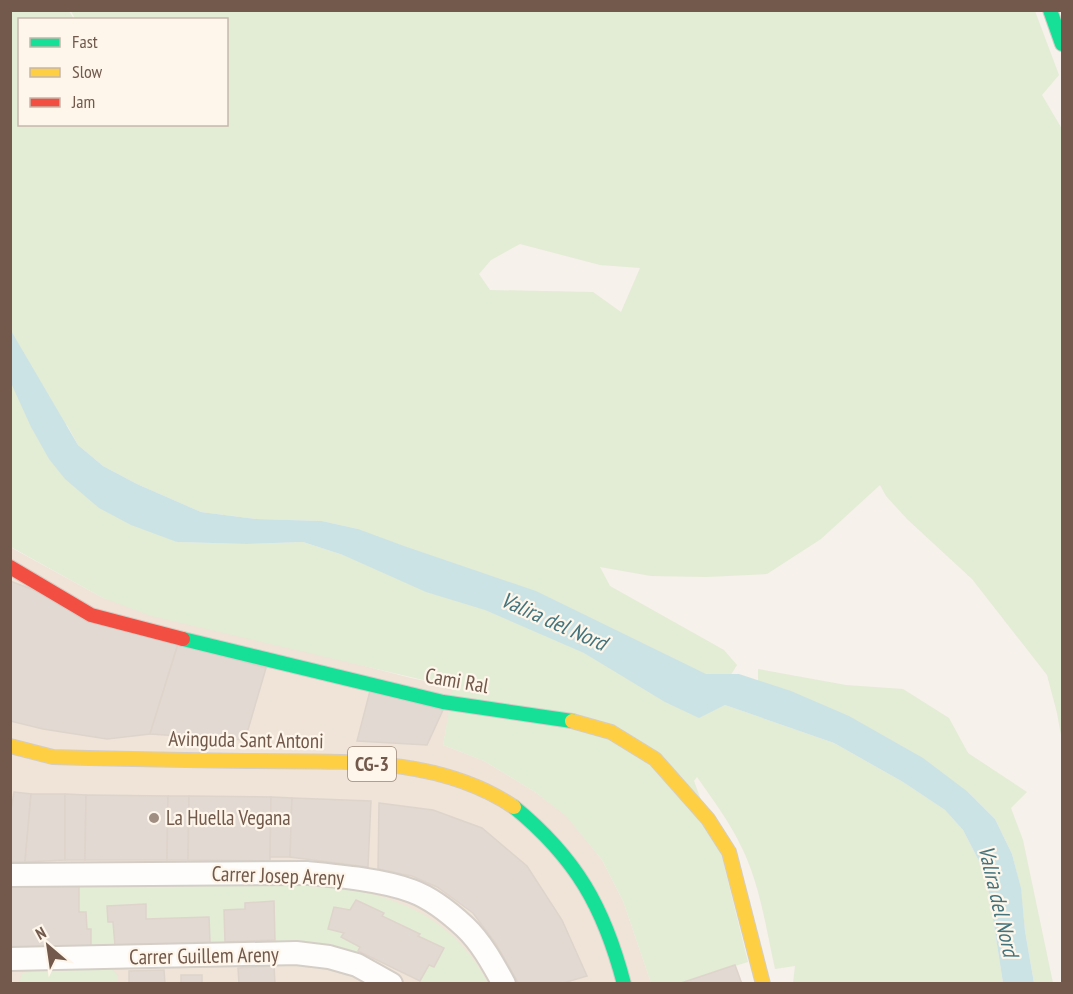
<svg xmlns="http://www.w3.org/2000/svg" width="1073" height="994" viewBox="0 0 1073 994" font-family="'PT Sans Narrow',sans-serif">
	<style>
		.residential { fill: #efe4d7 }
		.green { fill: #e3ecd5; fill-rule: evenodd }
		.water { fill: #cce3e5 }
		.building { fill: #e2d9d2; stroke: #ded4cc; stroke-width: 1.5 }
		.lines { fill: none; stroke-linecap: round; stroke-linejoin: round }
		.street-casing { stroke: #d4cec7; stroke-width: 26 }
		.fast-casing { stroke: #d4cdc6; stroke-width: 16 }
		.slow-casing { stroke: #d4cdc6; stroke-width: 16 }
		.jam-casing { stroke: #d4cdc6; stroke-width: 16 }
		.street { stroke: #fefdfc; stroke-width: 22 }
		.fast { stroke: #16e098; stroke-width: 14 }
		.slow { stroke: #ffcf43; stroke-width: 14 }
		.jam { stroke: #f24e42; stroke-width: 14 }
		.poi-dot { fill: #a08e83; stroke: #fef6ea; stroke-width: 2 }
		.labels { text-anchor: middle; stroke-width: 4.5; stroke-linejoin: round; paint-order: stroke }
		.shield { fill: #fef6ea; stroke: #9c887b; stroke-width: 1.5 }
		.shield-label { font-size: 20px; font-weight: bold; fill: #72594c }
		.street-label { font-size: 21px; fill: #72594c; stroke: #fef6ea }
		.poi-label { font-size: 21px; fill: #72594c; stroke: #fef6ea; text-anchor: start }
		.water-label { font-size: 22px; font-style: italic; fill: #43747d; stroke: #fef6ea }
	</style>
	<rect width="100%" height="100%" fill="#f6f1ea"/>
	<!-- residential -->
	<polygon class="residential" points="10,547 103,598 411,678 454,687 443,745 484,761 535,792 566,815 602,860 623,901 651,983 11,983"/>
	<!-- green -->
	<g class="green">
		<path d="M11,11H69L74,19L20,20V124H226V20L75,19L71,11H1035L1059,75L1042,95L1062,129V741L1057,713L1047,675L972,579L907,519L886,496L880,485L821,539L767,574L707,577L651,576L600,567L610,586L724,650L737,665L707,713L725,705L834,743L903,782L945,810L963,830L980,863L989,893L1003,983H793L795,966L775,969C766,928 760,885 742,848C730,822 713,800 697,777L694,781L722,857L748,962L679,983H651L623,901L602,860L566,816L535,792L484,761L443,745L453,687L151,616L103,598L11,547ZM520,244L600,265L640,268L621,312L593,292L490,290L479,274L491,260ZM67,425L78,445L103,466L137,484L201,512L257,519L322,521L358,529L343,555L303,542L246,544L177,542L32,427Z"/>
		<polygon points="758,669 846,685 903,689 949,718 968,753 1027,792 1011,808 1023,840 1053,983 1034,983 1025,931 1020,885 1012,854 995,819 968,792 758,681"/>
		<path d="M278,880C365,888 444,899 488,983H421L420,981L429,965L434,967L444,948L418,936L419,934L382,916L384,913L356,900L350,910L329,929L344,933L342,937L360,947L355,954C339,948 321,943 304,941C294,940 284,943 275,940L273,901L245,903V909L224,910L225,942H210L208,917L146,919L145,904L107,906L108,922H113L115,946H91V930L87,929L86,912H79V884Z"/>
		<polygon points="87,965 112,969 118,976 118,983 19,984 22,973"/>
	</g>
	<!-- water -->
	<polygon class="water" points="10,329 78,445 103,466 137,484 201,512 257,519 322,521 358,529 404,546 536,591 706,674 739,674 791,691 849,716 923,758 968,792 995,819 1012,854 1021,888 1025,931 1034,983 1003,983 989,893 980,863 963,830 945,810 903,782 834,743 725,705 699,718 665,702 584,653 485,610 426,592 343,555 303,542 246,544 177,542 131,525 99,508 65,479 49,459 31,427 11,383"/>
	<!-- building -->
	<g class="building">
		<polygon points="10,581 178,644 150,734 107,739 43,729 10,721"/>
		<polygon points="178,644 266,668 245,740 150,734"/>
		<polygon points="370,691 443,710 427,745 357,741"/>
		<polygon points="14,792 31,794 25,862 10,862 10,817"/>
		<polygon points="31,794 65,794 65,860 25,862"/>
		<polygon points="65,794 86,795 85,860 65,860"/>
		<polygon points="86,795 168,796 167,860 85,860"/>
		<polygon points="168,796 189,796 188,860 167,860"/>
		<polygon points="189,796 271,797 270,861 188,860"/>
		<polygon points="271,797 292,798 290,857 270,857"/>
		<polygon points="292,798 371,801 368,867 290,857"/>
		<polygon points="379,803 433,810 482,828 527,866 562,920 587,976 560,984 519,984 496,944 473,913 437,887 412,876 378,869"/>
		<polygon points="79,884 79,912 86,912 87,929 91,929 91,946 10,947 10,885"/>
		<polygon points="356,900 384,913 382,916 420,934 418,936 444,948 434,967 429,965 420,981 358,951 360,947 341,937 344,933 328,929 334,907 350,910"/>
		<polygon points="274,901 275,940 225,942 224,910 245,909 245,903"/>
		<polygon points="146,904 146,919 209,917 210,942 115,946 113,922 108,922 107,906"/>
		<polygon points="735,965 742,984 678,984"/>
		<polygon points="274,966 275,984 239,984 238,968"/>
		<polygon points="164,970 165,984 129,984 129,971"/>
		<rect x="181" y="975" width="21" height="9"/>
	</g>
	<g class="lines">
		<!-- street casing -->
		<g class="street-casing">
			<g id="street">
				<path d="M10,875L307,873C339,876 383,880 412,891C431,898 450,913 465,927C481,942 493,964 504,984"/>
				<polyline points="10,959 296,953 329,957 357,965 391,984"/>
			</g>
		</g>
		<!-- fast casing -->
		<g class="fast-casing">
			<g id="fast">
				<polyline points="1050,10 1062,44"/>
				<polyline points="183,639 443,702 572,721"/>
				<path d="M514,807C576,858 604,907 624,984"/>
			</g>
		</g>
		<!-- slow casing -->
		<g class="slow-casing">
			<g id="slow">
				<polyline points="572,721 611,732 655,759 708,819 729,852 763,984"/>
				<path d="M10,746L53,757C118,759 184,760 249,761C338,762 437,755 514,807"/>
			</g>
		</g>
		<!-- jam casing -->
		<g class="jam-casing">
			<polyline id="jam" points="10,567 91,615 183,639"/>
		</g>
		<!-- street -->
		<use href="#street" class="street"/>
		<!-- fast -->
		<use href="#fast" class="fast"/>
		<!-- slow -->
		<use href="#slow" class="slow"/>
		<!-- jam -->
		<use href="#jam" class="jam"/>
	</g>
	<!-- markers -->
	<circle class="poi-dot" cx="154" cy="818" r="6"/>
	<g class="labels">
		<!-- shield labels -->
		<rect class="shield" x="348" y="747" width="48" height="34" rx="4.5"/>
		<g class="shield-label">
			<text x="372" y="771">CG-3</text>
		</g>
		<!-- street labels -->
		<g class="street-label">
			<text transform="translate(457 681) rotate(10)" y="7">Cami Ral</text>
			<text transform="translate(246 740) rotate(1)" y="7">Avinguda Sant Antoni</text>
			<text transform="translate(278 876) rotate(2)" y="7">Carrer Josep Areny</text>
			<text transform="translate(204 956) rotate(-1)" y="7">Carrer Guillem Areny</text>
		</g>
		<!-- poi labels -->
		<g class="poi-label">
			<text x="166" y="825">La Huella Vegana</text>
		</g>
		<!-- water labels -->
		<g class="water-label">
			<text transform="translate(554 621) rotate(24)" y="8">Valira del Nord</text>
			<text transform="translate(999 901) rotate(77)" y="8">Valira del Nord</text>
		</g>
	</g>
	<!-- border -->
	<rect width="1073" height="994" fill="none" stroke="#72594c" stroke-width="24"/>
	<!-- legend -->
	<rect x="18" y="18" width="210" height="108" fill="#fef6ea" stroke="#c6b7ab" stroke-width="1.5"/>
	<rect x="30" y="38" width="30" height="9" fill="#16e098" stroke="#c6b7ab" stroke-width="1.5"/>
	<text x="72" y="48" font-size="18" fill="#72594c">Fast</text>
	<rect x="30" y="68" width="30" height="9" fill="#ffcf43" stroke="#c6b7ab" stroke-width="1.5"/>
	<text x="72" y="78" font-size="18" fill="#72594c">Slow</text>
	<rect x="30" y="98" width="30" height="9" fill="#f24e42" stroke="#c6b7ab" stroke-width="1.5"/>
	<text x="72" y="108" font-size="18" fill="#72594c">Jam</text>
	<!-- north arrow -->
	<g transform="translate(48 946) rotate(331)" stroke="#fef6ea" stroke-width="4.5" paint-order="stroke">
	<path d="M0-4.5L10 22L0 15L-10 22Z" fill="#72594c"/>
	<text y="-9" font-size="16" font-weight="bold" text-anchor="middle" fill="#72594c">N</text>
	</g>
</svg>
